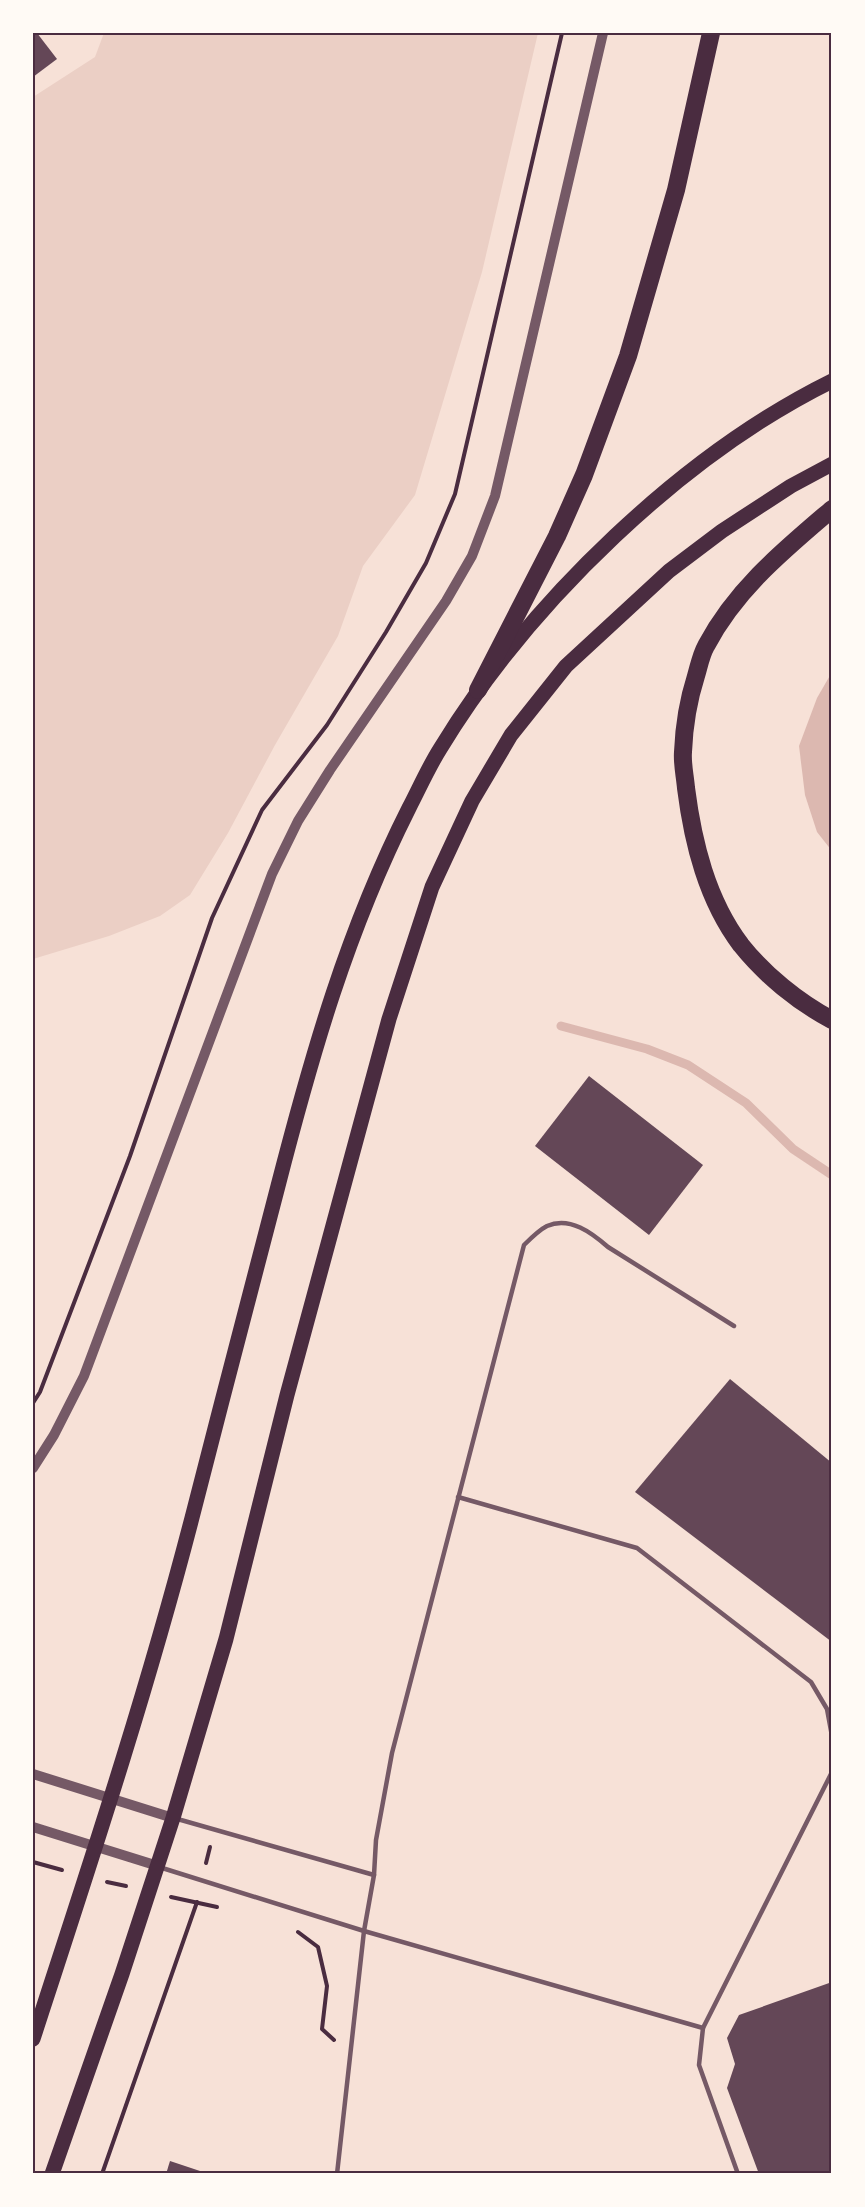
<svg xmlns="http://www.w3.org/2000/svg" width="865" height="2207" viewBox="0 0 865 2207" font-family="Raleway,sans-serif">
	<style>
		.green { fill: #ebcfc5 }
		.water { fill: #dcb8b0 }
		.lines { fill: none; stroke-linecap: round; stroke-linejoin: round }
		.stream { stroke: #dcb8b0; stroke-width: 9 }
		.building { fill: #644757 }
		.path { stroke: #4a2c40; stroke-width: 4 }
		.service { stroke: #755966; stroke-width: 4.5 }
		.tertiary { stroke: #755966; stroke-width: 10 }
		.primary { stroke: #4a2c40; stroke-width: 15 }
		.motorway { stroke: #4a2c40; stroke-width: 18 }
		.neatline { fill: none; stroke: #4a2c40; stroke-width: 2 }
	</style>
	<rect width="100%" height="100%" fill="#f7e1d7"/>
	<!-- green -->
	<polygon class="green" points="104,33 538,33 482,272 415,495 363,566 338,636 275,745 228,833 190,895 160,916 109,936 33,959 33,97 95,57"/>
	<!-- water -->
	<polygon class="water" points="832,672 832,851 817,832 805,795 799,746 817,698"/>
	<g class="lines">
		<!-- stream -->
		<polyline class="stream" points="561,1026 647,1049 688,1065 746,1103 793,1149 832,1175"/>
	</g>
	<!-- building -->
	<g class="building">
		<polygon points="33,33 37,33 57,59 33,77"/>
		<polygon points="589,1076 703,1165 649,1235 535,1146"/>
		<polygon points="730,1379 832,1463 832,1642 635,1492"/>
		<polygon points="832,1982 832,2174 759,2174 727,2088 735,2064 727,2038 739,2015"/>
		<polygon points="170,2161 209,2174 166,2174"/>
	</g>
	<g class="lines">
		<!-- path -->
		<g class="path">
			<polyline points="33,1403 40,1392 130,1156 212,918 262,810 327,725 386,632 426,563 455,494 562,33"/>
			<polyline points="33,1862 62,1870"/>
			<polyline points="206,1863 210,1847"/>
			<polyline points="107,1882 126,1886"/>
			<polyline points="171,1897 217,1907"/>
			<polyline points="298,1932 318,1947 327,1986 322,2029 334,2040"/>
			<polyline points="102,2174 197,1902"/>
		</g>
		<!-- service -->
		<g class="service">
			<polyline points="458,1497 637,1548 811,1682 827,1709 832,1736"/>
			<polyline points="174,1818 374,1875"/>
			<polyline points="159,1867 364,1931 703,2028"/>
			<path d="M337,2174L364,1931L374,1875L376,1840L392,1753L524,1245C530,1239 539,1230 547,1226C570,1216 592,1233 608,1247L734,1326"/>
			<polyline points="738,2174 699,2065 703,2028 832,1772"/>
		</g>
		<!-- tertiary -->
		<g class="tertiary">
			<polyline points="33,1468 54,1435 84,1376 272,874 298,821 330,770 446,601 472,556 495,496 603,33"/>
			<polyline points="33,1774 173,1818"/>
			<polyline points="33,1827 158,1866"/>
		</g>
		<!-- primary -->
		<g class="primary">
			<path d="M33,2039C90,1864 148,1689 194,1510C222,1402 249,1294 278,1186C312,1054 347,931 409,808C419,789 428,768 440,749C488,670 548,599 615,536C681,474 751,421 832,381"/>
			<polyline points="52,2174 122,1974 173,1818 226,1639 287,1395 389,1019 432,887 472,801 511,735 566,666 669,571 722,531 791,486 832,464"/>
		</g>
		<!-- motorway -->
		<g class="motorway">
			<path d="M832,509C784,550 736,589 706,646C701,655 699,666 696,676C688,701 684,726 683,752C682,763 685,776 686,788C693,843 707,900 741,945C765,975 798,1002 832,1020"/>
			<polyline points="478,690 557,536 584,475 628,356 676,190 711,33"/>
		</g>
	</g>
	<!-- border -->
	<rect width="865" height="2207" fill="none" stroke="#fffaf5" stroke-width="69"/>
	<rect x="34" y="34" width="796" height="2138" class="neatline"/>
</svg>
